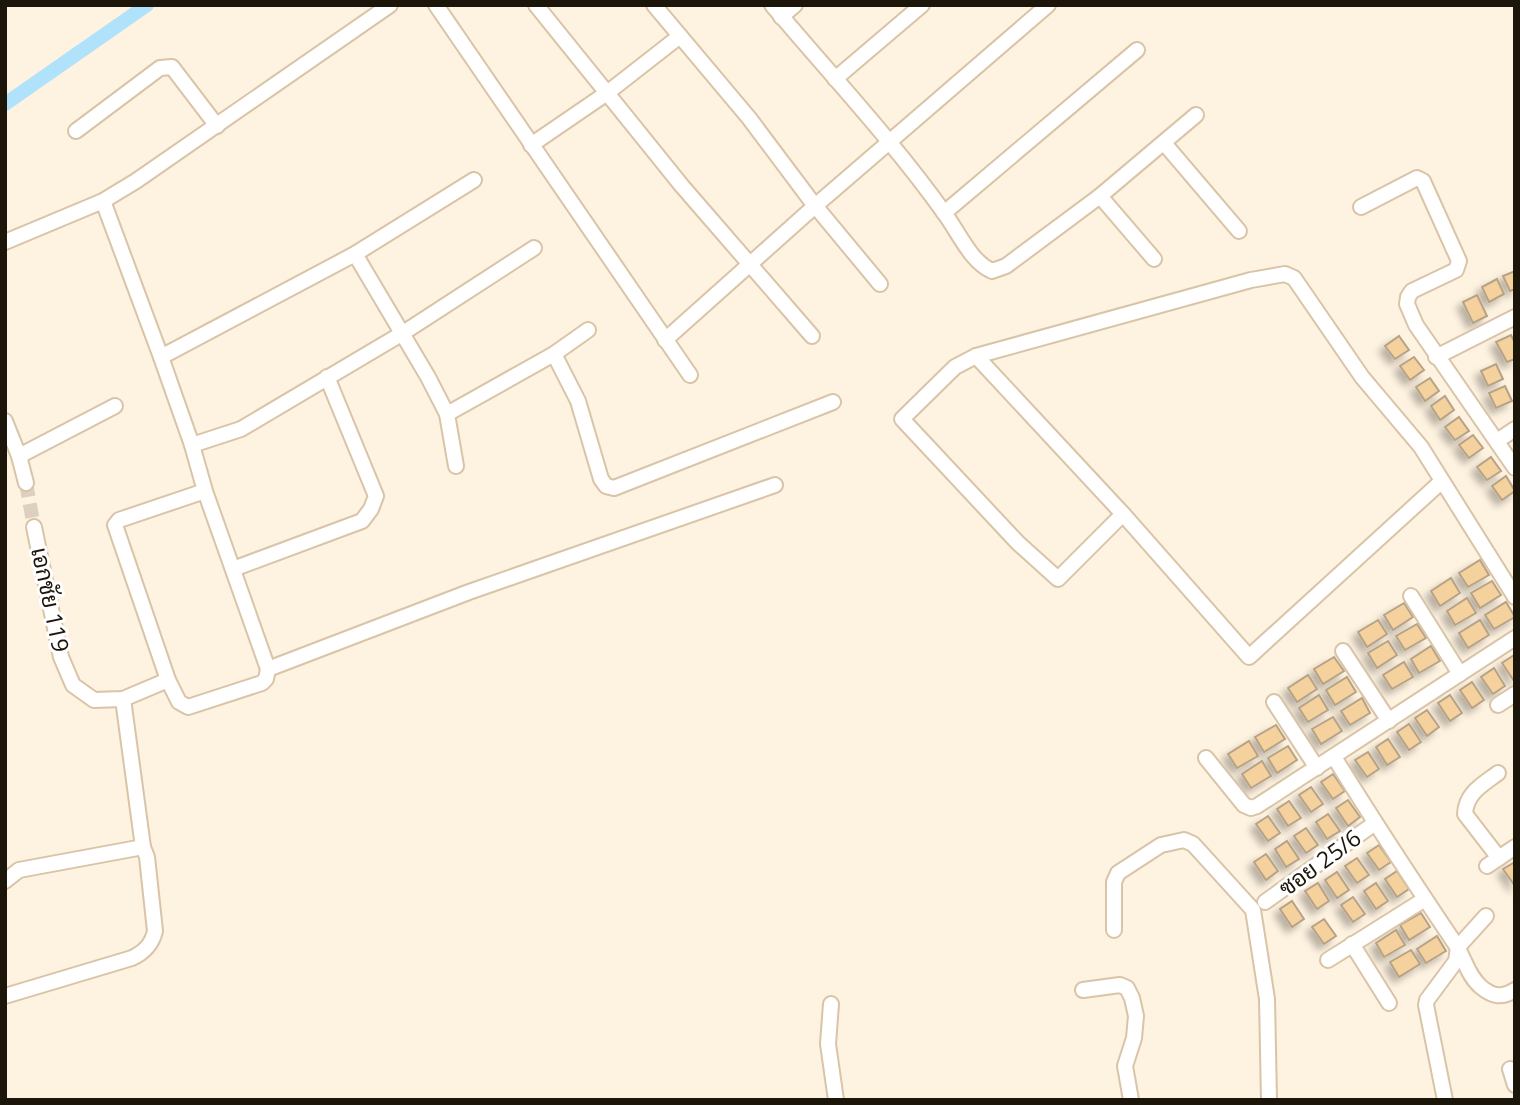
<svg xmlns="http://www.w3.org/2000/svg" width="1520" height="1105" viewBox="0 0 1520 1105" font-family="'Open Sans',Sarabun,sans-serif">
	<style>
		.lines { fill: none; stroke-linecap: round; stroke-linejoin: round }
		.canal { stroke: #b1e2fc; stroke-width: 14 }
		.building { fill: #f5d19e; stroke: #b6a286; stroke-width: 2; filter: url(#shadow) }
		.street-tunnel { stroke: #dcd1c0; stroke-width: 14; stroke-dasharray: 14 7; stroke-linecap: butt }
		.street-casing { stroke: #d9c4a7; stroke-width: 18 }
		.street { stroke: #fff; stroke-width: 14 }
		.labels { text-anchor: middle; stroke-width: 6; stroke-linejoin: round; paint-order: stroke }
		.street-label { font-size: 23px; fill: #1c150a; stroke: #fff }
	</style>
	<defs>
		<filter id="shadow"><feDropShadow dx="-5.5" dy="5.5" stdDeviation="3.5" flood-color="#0004"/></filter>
	</defs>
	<rect width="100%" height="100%" fill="#fef2e0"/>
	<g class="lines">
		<!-- canal -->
		<polyline class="canal" points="5,104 147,5"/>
	</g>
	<!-- building -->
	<g class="building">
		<polygon points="1515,271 1515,289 1510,291 1503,276"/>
		<polygon points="1497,279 1504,294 1489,302 1482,287"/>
		<polygon points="1477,295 1487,316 1473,323 1463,302"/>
		<polygon points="1511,335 1515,343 1515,359 1507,362 1496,342"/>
		<polygon points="1399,336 1409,350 1395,359 1385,346"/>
		<polygon points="1414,357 1424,370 1410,380 1400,366"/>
		<polygon points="1496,364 1503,379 1488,386 1481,371"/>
		<polygon points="1430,378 1439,391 1425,401 1416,387"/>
		<polygon points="1505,386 1512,401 1496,408 1489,393"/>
		<polygon points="1445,396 1454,410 1440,420 1431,406"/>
		<polygon points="1459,417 1469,431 1455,440 1445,427"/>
		<polygon points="1473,435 1483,448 1469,458 1459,445"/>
		<polygon points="1491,457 1501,471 1487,480 1477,467"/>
		<polygon points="1506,476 1515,491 1502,500 1492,486"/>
		<polygon points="1480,560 1489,575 1468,587 1459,573"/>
		<polygon points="1451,578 1460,593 1440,606 1431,591"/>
		<polygon points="1492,581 1501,595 1480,608 1471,593"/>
		<polygon points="1467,598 1476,613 1455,625 1447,611"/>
		<polygon points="1506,602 1515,617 1494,629 1485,615"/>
		<polygon points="1404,603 1413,617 1393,630 1384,615"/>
		<polygon points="1378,620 1387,634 1367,647 1358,632"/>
		<polygon points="1480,620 1489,635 1468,648 1459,633"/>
		<polygon points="1417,624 1426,638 1405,650 1396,636"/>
		<polygon points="1388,641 1397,655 1377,668 1368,653"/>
		<polygon points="1431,646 1440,661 1419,673 1411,659"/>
		<polygon points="1514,655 1515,680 1514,681 1502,663"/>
		<polygon points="1334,657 1344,671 1323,684 1314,669"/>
		<polygon points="1404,662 1413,677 1392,689 1383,675"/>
		<polygon points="1494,668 1505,686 1493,694 1481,677"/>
		<polygon points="1308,675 1317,689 1297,702 1288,688"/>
		<polygon points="1347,677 1356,692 1335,705 1326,690"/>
		<polygon points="1472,682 1484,700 1472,708 1460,690"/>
		<polygon points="1319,695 1328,710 1308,722 1299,708"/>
		<polygon points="1450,695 1462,713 1450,721 1438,703"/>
		<polygon points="1362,698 1370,713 1350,725 1341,711"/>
		<polygon points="1427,710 1439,727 1427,736 1415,718"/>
		<polygon points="1333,717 1342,731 1321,744 1312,729"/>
		<polygon points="1409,724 1421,742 1409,750 1397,732"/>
		<polygon points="1276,725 1285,739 1264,752 1255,737"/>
		<polygon points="1388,739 1400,757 1387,765 1376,747"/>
		<polygon points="1249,741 1258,756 1237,768 1228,754"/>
		<polygon points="1288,746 1297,760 1277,773 1268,758"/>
		<polygon points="1368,752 1379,769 1367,777 1355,760"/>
		<polygon points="1262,761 1271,776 1251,788 1242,774"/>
		<polygon points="1333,774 1345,791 1333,799 1321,782"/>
		<polygon points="1311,787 1323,804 1311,812 1299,795"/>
		<polygon points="1348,800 1360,817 1348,826 1336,808"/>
		<polygon points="1289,801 1301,818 1288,826 1277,809"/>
		<polygon points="1328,814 1340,831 1327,839 1316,822"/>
		<polygon points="1268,816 1280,833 1268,841 1256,824"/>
		<polygon points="1306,828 1318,845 1306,853 1294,836"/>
		<polygon points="1287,841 1299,859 1286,867 1275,849"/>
		<polygon points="1379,845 1391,862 1379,870 1367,853"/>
		<polygon points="1266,854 1278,871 1266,880 1254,862"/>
		<polygon points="1357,858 1369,875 1357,883 1345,866"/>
		<polygon points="1515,862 1515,886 1503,869"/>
		<polygon points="1397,871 1409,889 1397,897 1385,879"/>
		<polygon points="1337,872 1349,890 1337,898 1325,880"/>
		<polygon points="1318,883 1329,901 1317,909 1305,891"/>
		<polygon points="1376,883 1388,901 1376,909 1364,891"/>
		<polygon points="1353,897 1365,914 1353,922 1341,905"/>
		<polygon points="1292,901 1304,919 1292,927 1280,909"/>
		<polygon points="1421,913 1430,927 1409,940 1400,925"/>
		<polygon points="1324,919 1336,936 1324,944 1312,927"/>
		<polygon points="1396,930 1405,945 1384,957 1376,943"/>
		<polygon points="1437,936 1446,951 1426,963 1417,949"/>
		<polygon points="1411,950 1420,964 1399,977 1390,962"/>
	</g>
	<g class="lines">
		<!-- street-tunnel -->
		<polyline class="street-tunnel" points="26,483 34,527"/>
		<!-- street casing -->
		<g class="street-casing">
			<g id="street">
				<polyline points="436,5 690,375"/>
				<polyline points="536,5 682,186 812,336"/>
				<polyline points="654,5 749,118 812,202 880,284"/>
				<path d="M772,5C830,74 893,141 945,214C959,233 971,262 992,271L1006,266L1100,196L1196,115"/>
				<polyline points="781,17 795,5"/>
				<polyline points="835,79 922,5"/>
				<polyline points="76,131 160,68 172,67 217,126"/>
				<polyline points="1164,143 1239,231"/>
				<polyline points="531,145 607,93 680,36"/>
				<polyline points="1100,196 1154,259"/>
				<polyline points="103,201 161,357 192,445 205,491 268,669 266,679 262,683 188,707 179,702 168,680 115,525 119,520 205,491"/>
				<polyline points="1361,207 1417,178 1423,181 1459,261 1456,270 1412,291 1408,297 1407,304 1416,325 1515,468"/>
				<polyline points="944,213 1137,50"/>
				<polyline points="5,242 103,201 136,181 390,5"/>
				<polyline points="355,254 428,377 447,414 456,466"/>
				<polyline points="665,340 815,206 1048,5"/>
				<polyline points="554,354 578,401 601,479 606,486 614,488 833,402"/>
				<polyline points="976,356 1123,514"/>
				<polyline points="161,357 355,254 474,180"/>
				<polyline points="1436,357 1515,317"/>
				<polyline points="447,414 554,354 588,330"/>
				<polyline points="5,421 19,456 26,483"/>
				<polyline points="1497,441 1515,429"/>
				<polyline points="192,445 241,429 403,333 534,248"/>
				<polyline points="19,456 115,406"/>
				<polyline points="1442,481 1249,657 1123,514 1058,579 1018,543 902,419 955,367 976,356 1251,280 1285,274 1294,278 1362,377 1421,447 1515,597"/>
				<polyline points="34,527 61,657 73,685 94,700 123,699 168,680"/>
				<polyline points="233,569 362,521 371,509 376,496 327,377"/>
				<polyline points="1411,596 1460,674"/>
				<polyline points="1343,651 1389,721"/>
				<polyline points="268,669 469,592 775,485"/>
				<polyline points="1274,702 1317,768"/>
				<polyline points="1498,705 1515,694"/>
				<path d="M1334,757C1373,820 1413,881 1454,942C1464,956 1467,975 1481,987C1493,997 1502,998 1515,990"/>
				<polyline points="1206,758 1244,805 1251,808 1257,806 1515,638"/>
				<path d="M1498,773C1482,785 1466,793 1465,814L1499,858"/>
				<polyline points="1487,866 1515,847"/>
				<polyline points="5,881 19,870 143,847 123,699"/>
				<polyline points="1265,902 1375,823"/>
				<polyline points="1114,930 1114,882 1118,873 1161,845 1184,840 1193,844 1253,910 1267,999 1269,1100"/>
				<polyline points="1352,944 1389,1003"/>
				<polyline points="1328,960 1425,899"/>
				<polyline points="1083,990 1120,985 1127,988 1132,998 1136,1016 1134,1038 1125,1066 1131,1100"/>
				<path d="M5,996L132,958C145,952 152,944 155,931L147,857L143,847"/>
				<polyline points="831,1004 828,1044 836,1100"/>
				<polyline points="1510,1069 1515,1085"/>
				<polyline points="1445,1100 1426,1005 1427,1000 1456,961 1458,947 1486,916"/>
			</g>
		</g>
		<!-- street -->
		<use href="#street" class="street"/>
	</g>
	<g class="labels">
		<!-- street labels -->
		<g class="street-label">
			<text transform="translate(50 600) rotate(78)" y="8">เอกชัย 119</text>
			<text transform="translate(1320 863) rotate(-36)" y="8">ซอย 25/6</text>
		</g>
	</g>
	<!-- border -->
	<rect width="1520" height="1105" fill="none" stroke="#1c150a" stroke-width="14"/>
</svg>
